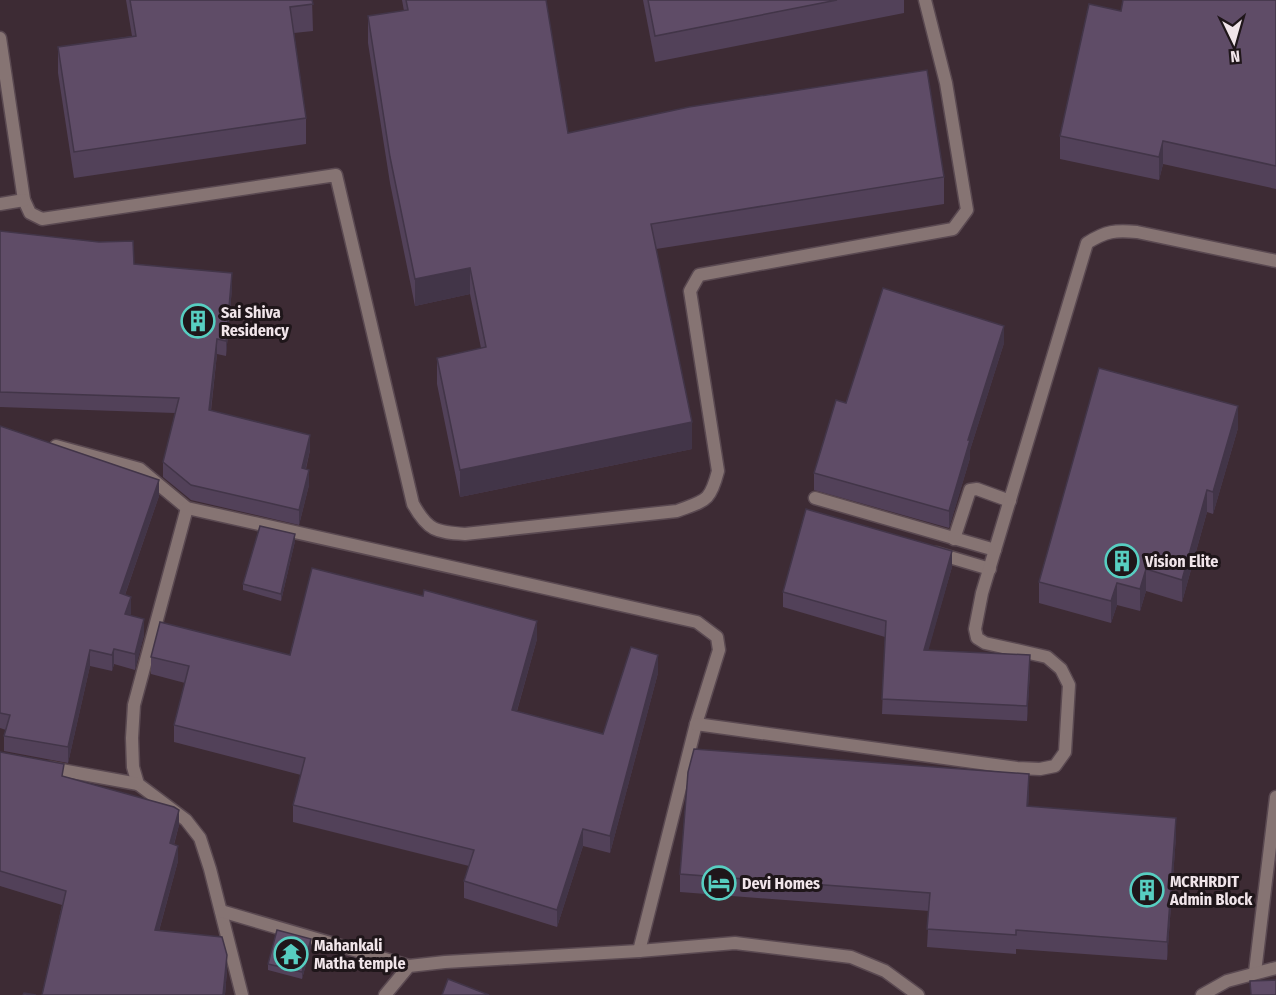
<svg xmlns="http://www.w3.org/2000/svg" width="1276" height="995" viewBox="0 0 1276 995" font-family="'Fira Sans Condensed',sans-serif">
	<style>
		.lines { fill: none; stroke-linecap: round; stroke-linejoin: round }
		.minor-casing { stroke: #5a4951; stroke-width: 15 }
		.minor { stroke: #867473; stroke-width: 12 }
		.wall { fill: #524159 }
		.shaded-wall { fill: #423548 }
		.building { fill: #5f4c67; stroke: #423548; stroke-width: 1.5 }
		.labels { text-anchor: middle; stroke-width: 6; stroke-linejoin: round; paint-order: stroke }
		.poi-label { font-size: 16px; font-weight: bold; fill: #f1e5ea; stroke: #1f161a; text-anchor: start }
	</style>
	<rect width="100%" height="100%" fill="#3d2b34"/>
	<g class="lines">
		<!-- minor casing -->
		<g class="minor-casing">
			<g id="minor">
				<path d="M0,38L24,200L30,213L42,219L336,175L413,504C428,531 436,532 465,534L677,511C706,500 710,502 718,471L690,291L699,275L953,229L967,210L946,83L925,0"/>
				<polyline points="0,204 24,200"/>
				<polyline points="56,446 140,469 187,508 697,622 717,637 719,650 696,724 639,951"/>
				<polyline points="815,498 995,550"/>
				<polyline points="187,508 134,705 132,738 133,767 138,784 186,820 200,838 210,869 242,995"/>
				<polyline points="954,539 970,490 977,489 1010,501"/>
				<polyline points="936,553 990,569"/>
				<path d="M696,724L1017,768L1040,769L1055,766L1065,752L1069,685L1061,669L1047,657L985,643L977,638L975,629L982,593L1087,243C1106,231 1115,230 1137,232L1276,261"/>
				<polyline points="50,768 138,784"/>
				<polyline points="221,911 409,966"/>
				<polyline points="1255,972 1276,797"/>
				<polyline points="385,995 409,966 445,962 639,951 735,943 851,957 885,971 918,995"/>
				<polyline points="1202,995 1227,981 1276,968"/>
			</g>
		</g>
		<!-- minor -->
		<use href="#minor" class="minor"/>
	</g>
	<!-- wall -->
	<g class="wall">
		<polygon points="126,0 312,0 313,31 294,33 306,118 306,144 74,178 58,73 58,47 132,36"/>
		<polygon points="402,0 546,0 568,133 944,177 944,204 656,249 692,449 460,497 437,384 437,358 481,348 470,294 415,306 390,183 368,43 368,16 404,11"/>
		<polygon points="643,0 904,0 904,13 655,62"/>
		<polygon points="1276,0 1276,189 1163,164 1159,180 1060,159 1060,136 1121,11"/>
		<polygon points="0,231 232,288 226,356 217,354 211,411 310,450 306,469 309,485 299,525 191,500 163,477 163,462 175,413 0,407"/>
		<polygon points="1004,343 970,450 970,458 949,528 814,490 814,473 846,403"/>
		<polygon points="0,426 159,496 125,595 131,613 130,615 144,635 135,670 114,664 112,671 90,666 68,763 4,751 4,736 6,730 0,728"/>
		<polygon points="1238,428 1213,514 1207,512 1182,602 1146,591 1140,611 1117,605 1111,623 1039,603 1039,582"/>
		<polygon points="295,541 281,601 243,590 243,584"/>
		<polygon points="952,567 928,650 1030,671 1027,721 882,714 885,637 783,607 783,592"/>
		<polygon points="537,639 517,711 603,734 658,673 610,853 583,846 557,927 464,898 464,881 469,866 293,822 293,805 301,775 174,742 174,725 185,683 151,674 151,657 290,655"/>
		<polygon points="0,752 64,777 179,825 174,845 178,861 159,931 227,970 225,995 42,995 62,905 0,886"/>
		<polygon points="1029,793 1028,806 1176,836 1167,960 1016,949 1016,954 927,947 929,911 680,892 680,874"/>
		<polygon points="311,946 302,979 268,970 268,964"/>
	</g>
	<!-- shaded-wall -->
	<g class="shaded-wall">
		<polygon points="1163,141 1163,164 1159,180 1159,157"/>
		<polygon points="470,268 470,294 415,306 415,279"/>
		<polygon points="232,273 232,288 226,356 226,341"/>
		<polygon points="1004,326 1004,343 970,450 970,458 949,528 949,511 968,440"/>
		<polygon points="217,339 217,354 209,425 209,410"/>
		<polygon points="1238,406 1238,428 1213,514 1213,492"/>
		<polygon points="692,422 692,449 460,497 460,470"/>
		<polygon points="310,435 310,450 302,483 302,468"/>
		<polygon points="309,470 309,485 299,525 299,510"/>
		<polygon points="159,480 159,496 120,609 120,593"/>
		<polygon points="1207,490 1207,512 1182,602 1182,580"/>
		<polygon points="295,534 295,541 281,601 281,594"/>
		<polygon points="952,551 952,567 924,666 924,650"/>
		<polygon points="1146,569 1146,591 1140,611 1140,589"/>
		<polygon points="1117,583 1117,605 1111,623 1111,601"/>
		<polygon points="131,597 131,613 125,630 125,614"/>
		<polygon points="144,619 144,635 135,670 135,654"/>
		<polygon points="537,621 537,639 512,728 512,710"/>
		<polygon points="114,649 114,664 112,671 112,655"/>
		<polygon points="90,650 90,666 68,763 68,747"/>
		<polygon points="658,655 658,673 610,853 610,836"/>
		<polygon points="1030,655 1030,671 1027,721 1027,706"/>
		<polygon points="1029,774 1029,793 1027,825 1027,806"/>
		<polygon points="179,810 179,825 170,858 170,843"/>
		<polygon points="1176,818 1176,836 1167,960 1167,942"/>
		<polygon points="583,829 583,846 557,927 557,910"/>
		<polygon points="178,846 178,861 155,945 155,930"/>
		<polygon points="311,939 311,946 302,979 302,972"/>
		<polygon points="227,955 227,970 225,995 223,995"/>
	</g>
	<!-- building -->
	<g class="building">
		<polygon points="130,0 312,0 313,4 290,7 306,118 74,152 58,47 136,36"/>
		<polygon points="406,0 546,0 568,133 689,107 927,70 944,177 651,224 692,422 460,470 437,358 486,347 470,268 415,279 390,157 368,16 408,10"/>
		<polygon points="648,0 837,0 655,36"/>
		<polygon points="1123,0 1276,0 1276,166 1163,141 1159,157 1060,136 1089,4 1121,11"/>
		<polygon points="0,231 99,242 133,241 134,264 232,273 226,341 217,339 209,410 310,435 302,468 309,470 299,510 191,485 163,462 179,398 0,392"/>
		<polygon points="883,288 1004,326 968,440 970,440 949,511 814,473 836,400 846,403"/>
		<polygon points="1099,368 1238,406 1213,492 1207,490 1182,580 1146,569 1140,589 1117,583 1111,601 1039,582"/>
		<polygon points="0,426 159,480 120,593 131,597 125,614 144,619 135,654 114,649 112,655 90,650 68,747 4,736 10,715 0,713"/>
		<polygon points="806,509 952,551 924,650 1030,655 1027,706 882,699 886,621 783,592"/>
		<polygon points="260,526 295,534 281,594 243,584"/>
		<polygon points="312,568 423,596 424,590 537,621 512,710 603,734 631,647 658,655 610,836 583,829 557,910 464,881 474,850 293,805 305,758 174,725 189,666 151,657 160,622 290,655"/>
		<polygon points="694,749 1029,774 1027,806 1176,818 1167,942 1016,930 1016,935 927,929 930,893 680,874 688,772"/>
		<polygon points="0,752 64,764 62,776 174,807 179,810 170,843 178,846 155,930 222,937 227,955 223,995 42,995 66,891 0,871"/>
		<polygon points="277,930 311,939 302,972 268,964"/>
		<polygon points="448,979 489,995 442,995"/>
		<polygon points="1276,980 1276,995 1251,995 1250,981"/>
		<polygon points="24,993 36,995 23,995"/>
	</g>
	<!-- icons -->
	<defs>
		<g id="building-ring" transform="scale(1.725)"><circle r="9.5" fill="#1f161a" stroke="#57cec1" stroke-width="1.5"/><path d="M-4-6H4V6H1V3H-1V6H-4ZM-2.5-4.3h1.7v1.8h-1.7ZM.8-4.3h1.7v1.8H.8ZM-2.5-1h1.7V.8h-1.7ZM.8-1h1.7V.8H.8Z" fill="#57cec1"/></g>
		<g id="hotel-ring" transform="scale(1.725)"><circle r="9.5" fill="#1f161a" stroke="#57cec1" stroke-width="1.5"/><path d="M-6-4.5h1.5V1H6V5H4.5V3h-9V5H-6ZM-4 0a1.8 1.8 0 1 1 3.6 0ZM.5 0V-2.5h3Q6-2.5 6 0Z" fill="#57cec1"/></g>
		<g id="temple-ring" transform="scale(1.725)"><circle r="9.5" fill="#1f161a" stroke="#57cec1" stroke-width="1.5"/><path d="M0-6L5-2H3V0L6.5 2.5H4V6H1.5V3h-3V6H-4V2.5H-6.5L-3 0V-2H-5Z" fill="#57cec1"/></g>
	</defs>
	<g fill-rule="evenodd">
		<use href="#building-ring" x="198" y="321"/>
		<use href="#building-ring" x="1122" y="561"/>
		<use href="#hotel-ring" x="719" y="883"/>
		<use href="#building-ring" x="1147" y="890"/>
		<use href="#temple-ring" x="291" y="954"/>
	</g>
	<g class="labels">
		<!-- poi labels -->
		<g class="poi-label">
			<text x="221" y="318">Sai Shiva<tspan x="221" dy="18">Residency</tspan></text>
			<text x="1145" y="567">Vision Elite</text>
			<text x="1170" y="887">MCRHRDIT<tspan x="1170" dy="18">Admin Block</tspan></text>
			<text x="742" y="889">Devi Homes</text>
			<text x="314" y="951">Mahankali<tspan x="314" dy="18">Matha temple</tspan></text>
		</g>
	</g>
	<!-- north arrow -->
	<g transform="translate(1234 42) rotate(175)" stroke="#1f161a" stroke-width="4.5" paint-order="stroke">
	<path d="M0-4.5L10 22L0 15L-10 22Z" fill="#f1e5ea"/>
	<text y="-9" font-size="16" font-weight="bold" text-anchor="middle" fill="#f1e5ea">N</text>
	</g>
</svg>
